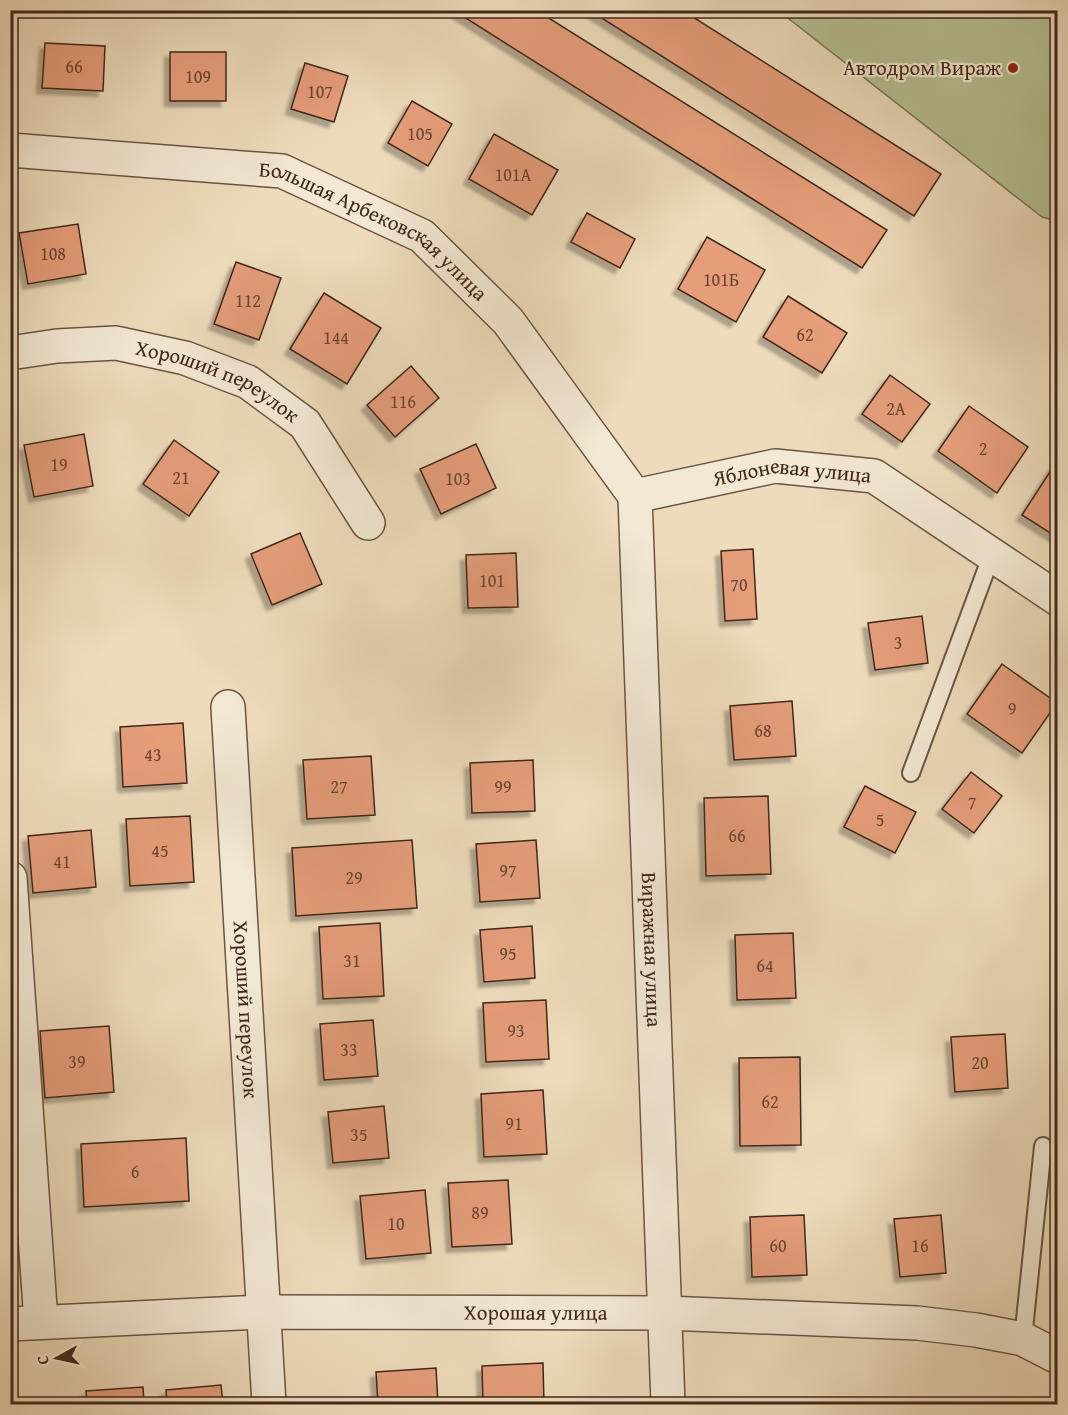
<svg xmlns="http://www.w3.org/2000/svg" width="1068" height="1415" viewBox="0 0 1068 1415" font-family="'Gentium Book Plus',serif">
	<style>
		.green { fill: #b5c193; stroke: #7a7456; stroke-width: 1.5 }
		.building { fill: #e59d7a; stroke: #40281a; stroke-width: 1.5; filter: url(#shadow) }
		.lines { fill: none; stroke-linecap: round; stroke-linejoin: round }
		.lane-casing { stroke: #6b5542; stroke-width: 20 }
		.street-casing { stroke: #6b5542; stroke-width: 36 }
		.lane { stroke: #f3e8d3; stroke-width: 16 }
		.street { stroke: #f3e8d3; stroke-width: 33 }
		.poi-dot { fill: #8f2418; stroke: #f3e8d3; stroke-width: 2 }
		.labels { text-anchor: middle; stroke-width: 4.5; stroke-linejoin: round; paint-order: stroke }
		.number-label { font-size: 18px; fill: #694532 }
		.poi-label { font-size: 21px; fill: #40281a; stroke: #f3e8d3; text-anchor: end }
		.street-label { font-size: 21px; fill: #40281a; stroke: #f3e8d3 }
	</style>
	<defs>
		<filter id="shadow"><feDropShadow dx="-5.5" dy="5.5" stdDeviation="1.5" flood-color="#0004"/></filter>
	</defs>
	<rect width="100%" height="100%" fill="#eddbbb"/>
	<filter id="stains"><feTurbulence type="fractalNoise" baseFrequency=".00333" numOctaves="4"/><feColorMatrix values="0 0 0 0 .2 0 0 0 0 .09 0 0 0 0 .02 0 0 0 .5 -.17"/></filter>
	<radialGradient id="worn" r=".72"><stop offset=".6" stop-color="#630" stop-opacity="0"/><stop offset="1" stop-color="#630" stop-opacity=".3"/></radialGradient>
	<!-- green -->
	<polygon class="green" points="779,11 1057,11 1057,221 1042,217"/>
	<!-- building -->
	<g class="building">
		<polygon points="453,10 536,10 887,230 862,268"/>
		<polygon points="589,10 682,10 941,174 914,216"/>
		<polygon points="45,43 105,46 103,91 42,88"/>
		<rect x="170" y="52" width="56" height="49"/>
		<polygon points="305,63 348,76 334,122 291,109"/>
		<polygon points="412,101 452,124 428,166 388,143"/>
		<polygon points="494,134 558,170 532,215 469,179"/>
		<polygon points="587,213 635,239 620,268 571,242"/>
		<polygon points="78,224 86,274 28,284 19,233"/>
		<polygon points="707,237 765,270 736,322 678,289"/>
		<polygon points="236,262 281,278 259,340 214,324"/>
		<polygon points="324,293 381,328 347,384 290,349"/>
		<polygon points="788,296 847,333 822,373 763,337"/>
		<polygon points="411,366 439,398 395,437 367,405"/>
		<polygon points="890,375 930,404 902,442 862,414"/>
		<polygon points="969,406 1028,447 997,493 938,451"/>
		<polygon points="84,434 93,486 34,497 24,445"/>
		<polygon points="174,440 219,472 189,516 143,484"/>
		<polygon points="476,444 496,488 441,514 420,469"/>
		<polygon points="1057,461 1058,461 1058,538 1022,515"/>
		<polygon points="300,533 322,584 272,605 251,554"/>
		<polygon points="753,549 757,619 725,621 721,551"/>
		<polygon points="516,553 518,607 468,608 466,555"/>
		<polygon points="922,616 928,663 875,670 868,623"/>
		<polygon points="1002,664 1057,703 1022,753 967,714"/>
		<polygon points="792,701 796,756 734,760 730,706"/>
		<polygon points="183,723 187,783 123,787 120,727"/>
		<polygon points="371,756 375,815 307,819 303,760"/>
		<polygon points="533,760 535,811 472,813 470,763"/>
		<polygon points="971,772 1002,796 974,833 942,809"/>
		<polygon points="865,786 916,812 895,853 844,827"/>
		<polygon points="768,796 771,874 706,876 704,798"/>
		<polygon points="190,816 194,882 130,886 126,819"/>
		<polygon points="91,830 96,887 33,893 28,836"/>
		<polygon points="412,840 417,908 296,916 292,848"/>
		<polygon points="536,840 540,898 480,902 476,844"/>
		<polygon points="380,923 384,996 323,999 319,927"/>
		<polygon points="532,926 535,978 484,982 480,930"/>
		<polygon points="793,933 796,998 737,1000 735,935"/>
		<polygon points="546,1000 549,1059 486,1062 483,1003"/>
		<polygon points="373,1020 378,1076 324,1080 320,1024"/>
		<polygon points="109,1026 114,1092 45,1098 40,1031"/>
		<polygon points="1005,1034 1008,1088 955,1092 951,1037"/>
		<polygon points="800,1057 801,1145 740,1146 739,1058"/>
		<polygon points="543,1090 547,1154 484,1157 481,1094"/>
		<polygon points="384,1106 389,1158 333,1163 328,1112"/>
		<polygon points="186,1138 189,1201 84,1207 81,1144"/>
		<polygon points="508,1180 512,1244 452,1247 448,1183"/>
		<polygon points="425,1190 431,1253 366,1259 360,1196"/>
		<polygon points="804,1215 807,1275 752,1277 750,1217"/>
		<polygon points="941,1215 946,1273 900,1277 894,1219"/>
		<polygon points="543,1363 544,1404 483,1404 482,1366"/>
		<polygon points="436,1368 438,1404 378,1404 376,1372"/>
		<polygon points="221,1385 223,1404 167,1404 166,1390"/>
		<polygon points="143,1387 144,1404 87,1404 86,1391"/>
		<polygon points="814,1398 814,1404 762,1404 761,1400"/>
	</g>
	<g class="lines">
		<!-- lane casing -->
		<g class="lane-casing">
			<g id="lane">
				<polyline points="911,773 992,554"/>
				<polyline points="1023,1339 1043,1146"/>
			</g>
		</g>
		<!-- street casing -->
		<g class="street-casing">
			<g id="street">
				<path id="s1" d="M10,150L282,171L422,236L508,321L635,496"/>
				<path id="s2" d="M10,353L57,346L116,343L185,358L248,382L305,424L368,523"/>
				<path id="s3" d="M635,496L668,1404"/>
				<path id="s4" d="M635,496L775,466L874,476L1058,599"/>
				<path id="s5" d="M228,707L269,1404"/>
				<polyline points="10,878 41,1322"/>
				<path id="s6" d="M10,1324L262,1312L666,1313L917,1323L976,1330L1023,1339L1058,1357"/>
			</g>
		</g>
		<!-- lane -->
		<use href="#lane" class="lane"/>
		<!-- street -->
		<use href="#street" class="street"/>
	</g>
	<!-- markers -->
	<circle class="poi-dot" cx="1013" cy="68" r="6"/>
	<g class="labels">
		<!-- number labels -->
		<g class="number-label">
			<text x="74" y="73">66</text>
			<text x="198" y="83">109</text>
			<text x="320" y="98">107</text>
			<text x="420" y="140">105</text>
			<text x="513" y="181">101А</text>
			<text x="53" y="260">108</text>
			<text x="721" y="286">101Б</text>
			<text x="248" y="307">112</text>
			<text x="805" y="341">62</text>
			<text x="336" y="344">144</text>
			<text x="403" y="408">116</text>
			<text x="896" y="415">2А</text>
			<text x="983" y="455">2</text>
			<text x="59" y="471">19</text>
			<text x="181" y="484">21</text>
			<text x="458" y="485">103</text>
			<text x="492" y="587">101</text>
			<text x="739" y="591">70</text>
			<text x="898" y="649">3</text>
			<text x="1012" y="715">9</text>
			<text x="763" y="737">68</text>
			<text x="153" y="761">43</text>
			<text x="339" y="793">27</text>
			<text x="503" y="793">99</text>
			<text x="972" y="809">7</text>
			<text x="880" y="826">5</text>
			<text x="737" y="842">66</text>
			<text x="160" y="857">45</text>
			<text x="62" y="868">41</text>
			<text x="508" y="877">97</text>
			<text x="354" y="884">29</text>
			<text x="508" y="960">95</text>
			<text x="352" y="967">31</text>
			<text x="765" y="972">64</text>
			<text x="516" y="1037">93</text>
			<text x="349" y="1056">33</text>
			<text x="77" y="1068">39</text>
			<text x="980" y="1069">20</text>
			<text x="770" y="1108">62</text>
			<text x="514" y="1130">91</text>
			<text x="359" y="1141">35</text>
			<text x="135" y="1178">6</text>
			<text x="480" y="1219">89</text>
			<text x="396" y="1230">10</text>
			<text x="778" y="1252">60</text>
			<text x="920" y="1252">16</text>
		</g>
		<!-- poi labels -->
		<g class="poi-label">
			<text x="1001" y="75">Автодром Вираж</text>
		</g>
		<!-- street labels -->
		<g class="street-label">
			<text dy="7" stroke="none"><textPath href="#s1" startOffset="382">Большая Арбековская улица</textPath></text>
			<text dy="7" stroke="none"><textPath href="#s2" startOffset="216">Хороший переулок</textPath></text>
			<text dy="7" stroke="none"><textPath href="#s4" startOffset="160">Яблоневая улица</textPath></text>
			<text dy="7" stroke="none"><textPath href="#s3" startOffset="454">Виражная улица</textPath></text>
			<text dy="7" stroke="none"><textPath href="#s5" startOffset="303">Хороший переулок</textPath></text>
			<text dy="7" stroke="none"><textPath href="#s6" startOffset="526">Хорошая улица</textPath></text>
		</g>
	</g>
	<!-- margin -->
	<rect width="1068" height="1415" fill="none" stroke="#eddbbb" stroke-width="36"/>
	<rect x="12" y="12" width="1044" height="1391" fill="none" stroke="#40281a" stroke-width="3"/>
	<rect x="18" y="18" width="1032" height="1379" fill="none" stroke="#40281a" stroke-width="1.5"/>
	<!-- north arrow -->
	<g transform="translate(57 1358) rotate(262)" stroke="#f3e8d3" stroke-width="4.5" paint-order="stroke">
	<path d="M0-4.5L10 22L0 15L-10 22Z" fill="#40281a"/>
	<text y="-9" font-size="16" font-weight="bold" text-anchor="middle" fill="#40281a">С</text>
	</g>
	<rect width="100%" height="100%" filter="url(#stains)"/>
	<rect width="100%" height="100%" fill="url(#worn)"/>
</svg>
